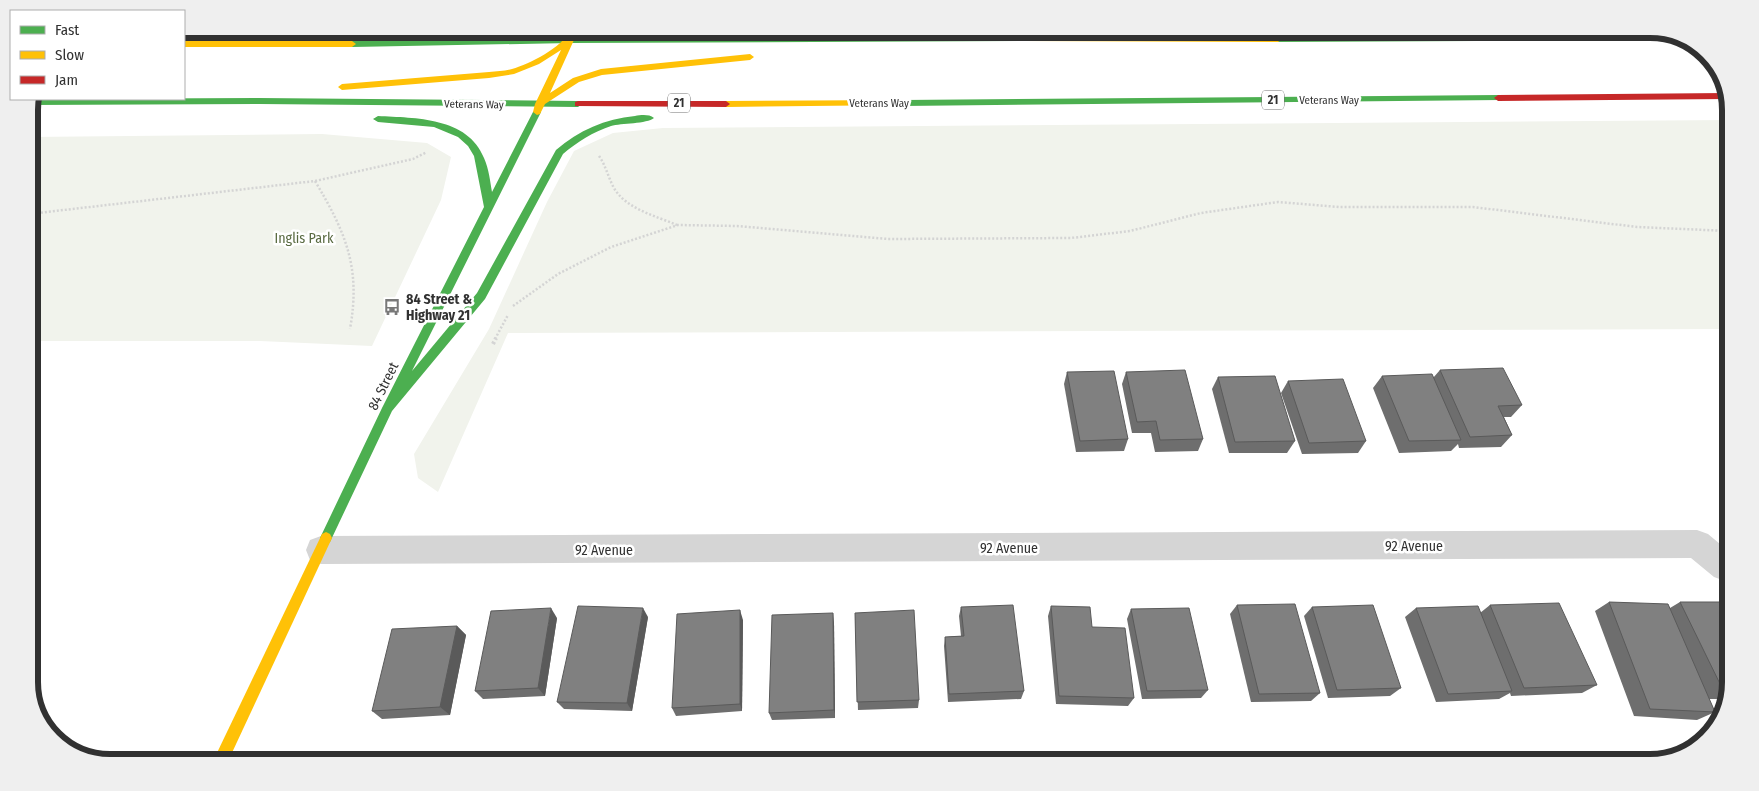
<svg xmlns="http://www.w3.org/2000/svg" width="1759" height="791" viewBox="0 0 1759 791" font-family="'Fira Sans Condensed',sans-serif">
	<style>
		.green { fill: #f1f3ec }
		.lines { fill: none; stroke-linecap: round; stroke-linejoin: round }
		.path-far1 { stroke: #d4d4d4; stroke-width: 2.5; stroke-dasharray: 2 2; stroke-linecap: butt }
		.path { stroke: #d4d4d4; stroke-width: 4; stroke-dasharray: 2.5 2.5; stroke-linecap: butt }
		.street { fill: #d5d5d5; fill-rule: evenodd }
		.fast { fill: #4caf50; fill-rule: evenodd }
		.slow { fill: #ffc107; fill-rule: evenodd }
		.jam { fill: #c62828; fill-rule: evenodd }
		.wall { fill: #6e6e6e }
		.shaded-wall { fill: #5a5a5a }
		.building { fill: #808080; stroke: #5a5a5a }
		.labels { text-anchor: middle; stroke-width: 5; stroke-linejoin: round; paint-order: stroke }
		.far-street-label { font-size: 11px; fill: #313131; stroke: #fff }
		.shield { fill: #fff; stroke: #6f6f6f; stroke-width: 1 }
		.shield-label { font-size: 12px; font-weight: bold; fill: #313131 }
		.park-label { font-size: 14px; fill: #596a41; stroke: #fff }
		.poi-label { font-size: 14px; font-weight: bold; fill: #313131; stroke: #fff; text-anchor: start }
		.street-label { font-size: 14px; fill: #313131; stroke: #fff }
		.rim { fill: none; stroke: #313131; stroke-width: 6 }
	</style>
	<rect width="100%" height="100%" fill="#fff"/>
	<!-- green -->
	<g class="green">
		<polygon points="1730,120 1728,329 508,333 438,492 418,478 414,454 489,329 547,202 574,151 613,133 663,128"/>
		<polygon points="322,134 427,143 451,157 441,200 372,346 260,341 29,341 29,137"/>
	</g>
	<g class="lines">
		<!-- path-far1 -->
		<g class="path-far1">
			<path d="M599,156C606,166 608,177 614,188C626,209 656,216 677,225"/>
			<path d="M315,181C346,233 361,268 350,329"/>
			<polyline points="29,214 315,181 413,159 427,152"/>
			<polyline points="513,306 558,274 611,247 678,225 737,226 888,239 1071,238 1130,231 1201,213 1278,202 1339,207 1473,207 1637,227 1729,231"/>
			<polyline points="495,339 508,315"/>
		</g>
		<!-- path -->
		<polyline class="path" points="493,344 496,338"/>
		<!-- street -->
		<polygon class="street" points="1697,530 1708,534 1726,549 1725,581 1714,577 1691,558 321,564 310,560 306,550 310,540 321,536"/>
		<!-- fast -->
		<g class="fast">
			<polygon points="1681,35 1687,40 1278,42 1274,39 1278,36"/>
			<polygon points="1028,36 1032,39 1031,41 570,43 352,47 348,44 352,41 570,37"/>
			<polygon points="1498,95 1501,96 1501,100 903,106 899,103 903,100"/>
			<polygon points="259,98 578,101 582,104 578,107 259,104 29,105 31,99"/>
			<path d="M537,109L541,112L412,371L477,293L556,150C579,130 605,119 635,116C641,115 649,114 654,118C647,124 621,123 611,126C593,132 577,142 563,154L485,299L392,411L330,542L326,544L322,542L320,538L382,408L484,207L474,156L468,146L458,137L434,127L378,122L373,119L378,116C415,118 468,117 484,158C489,169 490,181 492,192L533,112Z"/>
		</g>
		<!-- slow -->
		<g class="slow">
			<path d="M570,31H578L550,93L573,78L601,69L750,54L754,57L750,60L602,75L579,82L545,104L540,114L537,115L533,112L535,104L561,50L539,64L514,74L489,78L342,90L338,87L342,84L489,72C497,71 505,71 512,69C530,64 562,47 570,31Z"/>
			<polygon points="1028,36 1278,36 1282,39 1278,42 1025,41 1024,39"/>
			<polygon points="184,41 352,41 356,44 352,47 184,47"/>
			<polygon points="903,100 907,103 906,105 726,107 722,104 726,101"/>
			<polygon points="326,532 330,534 332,538 230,757 215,757 322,534"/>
		</g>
		<!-- jam -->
		<g class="jam">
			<polygon points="1726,93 1727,99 1498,101 1494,98 1498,95"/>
			<polygon points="578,101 726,101 730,104 726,107 575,106 575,102"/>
		</g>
	</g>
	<!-- wall -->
	<g class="wall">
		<polygon points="1440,370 1522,405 1511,417 1504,417 1512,435 1501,447 1459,448 1458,444 1451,451 1399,453 1373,388 1382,376 1433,378"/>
		<polygon points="1067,372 1128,439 1124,451 1076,452 1064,384"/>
		<polygon points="1126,372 1203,439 1198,451 1155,452 1151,433 1132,433 1122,384"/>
		<polygon points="1218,377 1295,441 1287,453 1229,453 1212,389"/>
		<polygon points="1288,381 1366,441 1358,453 1302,454 1281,393"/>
		<polygon points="1609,602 1670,608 1680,602 1725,602 1724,699 1709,699 1715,712 1697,720 1634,716 1595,611"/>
		<polygon points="1237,605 1320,693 1311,701 1251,702 1230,614"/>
		<polygon points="1490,605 1597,685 1582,693 1511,696 1510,693 1499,699 1436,702 1405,617 1416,608 1480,613"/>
		<polygon points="1051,606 1092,627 1134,698 1128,706 1056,704 1048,616"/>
		<polygon points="961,607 1024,691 1021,699 948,702 944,646 945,637 961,636 959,616"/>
		<polygon points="1312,607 1401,688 1390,696 1328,698 1304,616"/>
		<polygon points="1131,609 1208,690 1201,698 1142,699 1127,619"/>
		<polygon points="855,613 919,700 918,708 858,710"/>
		<polygon points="648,617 632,711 564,709 557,702"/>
		<polygon points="557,618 545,696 483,699 475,691"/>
		<polygon points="743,620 742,711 676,716 672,708"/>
		<polygon points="834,622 835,718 772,720 769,713"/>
		<polygon points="457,626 466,635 450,715 382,719 372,711"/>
	</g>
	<!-- shaded-wall -->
	<g class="shaded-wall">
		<polygon points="551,608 557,618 545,696 538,688"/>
		<polygon points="643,608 648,617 632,711 627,703"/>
		<polygon points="740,610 743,620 742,711 740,704"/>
		<polygon points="833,613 834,622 835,718 834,710"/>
		<polygon points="457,626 466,635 450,715 440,707"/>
	</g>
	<!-- building -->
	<g class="building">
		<polygon points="1503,368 1522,405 1498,406 1512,435 1470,437 1440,370"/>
		<polygon points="1185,370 1203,439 1160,440 1156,421 1137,422 1126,372"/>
		<polygon points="1114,371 1128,439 1080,441 1067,372"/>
		<polygon points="1432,374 1461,440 1409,441 1382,376"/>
		<polygon points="1275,376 1295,441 1235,442 1218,377"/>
		<polygon points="1343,379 1366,441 1309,443 1288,381"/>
		<polygon points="1609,602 1668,604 1715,712 1650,709"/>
		<polygon points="1680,602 1725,602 1724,690 1723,690"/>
		<polygon points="1559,603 1597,685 1524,688 1490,605"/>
		<polygon points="1295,604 1320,693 1259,694 1237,605"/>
		<polygon points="1013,605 1024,691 949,694 945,637 964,636 961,607"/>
		<polygon points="1373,605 1401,688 1337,690 1312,607"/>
		<polygon points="578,606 643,608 627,703 557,702"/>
		<polygon points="1051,606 1090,607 1092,627 1125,628 1134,698 1059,696"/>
		<polygon points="1478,606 1512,691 1448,694 1416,608"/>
		<polygon points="551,608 538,688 475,691 491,611"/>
		<polygon points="1189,608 1208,690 1147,691 1131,609"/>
		<polygon points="740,610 740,704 672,708 677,614"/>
		<polygon points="914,610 919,700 857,702 855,613"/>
		<polygon points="833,613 834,710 769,713 772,615"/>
		<polygon points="457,626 440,707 372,711 392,629"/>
	</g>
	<!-- icons -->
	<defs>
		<g id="bus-bare" transform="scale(1.35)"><path d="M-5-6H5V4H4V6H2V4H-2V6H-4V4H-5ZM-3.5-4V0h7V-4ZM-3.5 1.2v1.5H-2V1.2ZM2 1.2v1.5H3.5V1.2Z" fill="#797979" stroke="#fff" stroke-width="2.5" paint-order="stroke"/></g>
	</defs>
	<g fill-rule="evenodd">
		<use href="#bus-bare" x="392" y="307"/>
	</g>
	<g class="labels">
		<!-- far-street labels -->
		<g class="far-street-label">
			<text x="1329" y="104">Veterans Way</text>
			<text x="879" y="107">Veterans Way</text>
			<text transform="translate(474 104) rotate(1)" y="4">Veterans Way</text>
		</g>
		<!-- shield labels -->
		<g class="shield">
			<rect x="1262" y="90.5" width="22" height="19" rx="4"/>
			<rect x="668" y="93.5" width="22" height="19" rx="4"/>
		</g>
		<g class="shield-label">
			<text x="1273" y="104">21</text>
			<text x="679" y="107">21</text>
		</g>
		<!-- park labels -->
		<g class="park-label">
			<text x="304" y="243">Inglis Park</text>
		</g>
		<!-- poi labels -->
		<g class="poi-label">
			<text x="406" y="304">84 Street &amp;<tspan x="406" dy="16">Highway 21</tspan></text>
		</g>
		<!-- street labels -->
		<g class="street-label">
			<text transform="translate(383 386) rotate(-64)" y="5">84 Street</text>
			<text x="1414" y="551">92 Avenue</text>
			<text x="1009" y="553">92 Avenue</text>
			<text x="604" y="555">92 Avenue</text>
		</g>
	</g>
	<!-- crop -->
	<path d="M0 0H1759V791H0ZM110 38H1650A72 72 0 0 1 1722 110V682A72 72 0 0 1 1650 754H110A72 72 0 0 1 38 682V110A72 72 0 0 1 110 38Z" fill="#efefef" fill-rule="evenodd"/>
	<path class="rim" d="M110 38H1650A72 72 0 0 1 1722 110V682A72 72 0 0 1 1650 754H110A72 72 0 0 1 38 682V110A72 72 0 0 1 110 38Z"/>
	<!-- legend -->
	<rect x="10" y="10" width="175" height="90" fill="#ffffff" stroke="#adadad"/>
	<rect x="20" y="26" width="25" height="8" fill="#4caf50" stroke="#adadad"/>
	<text x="55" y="35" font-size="15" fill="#313131">Fast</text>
	<rect x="20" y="51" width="25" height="8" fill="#ffc107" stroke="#adadad"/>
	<text x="55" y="60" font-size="15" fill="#313131">Slow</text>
	<rect x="20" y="76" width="25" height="8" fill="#c62828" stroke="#adadad"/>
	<text x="55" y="85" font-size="15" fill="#313131">Jam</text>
</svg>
